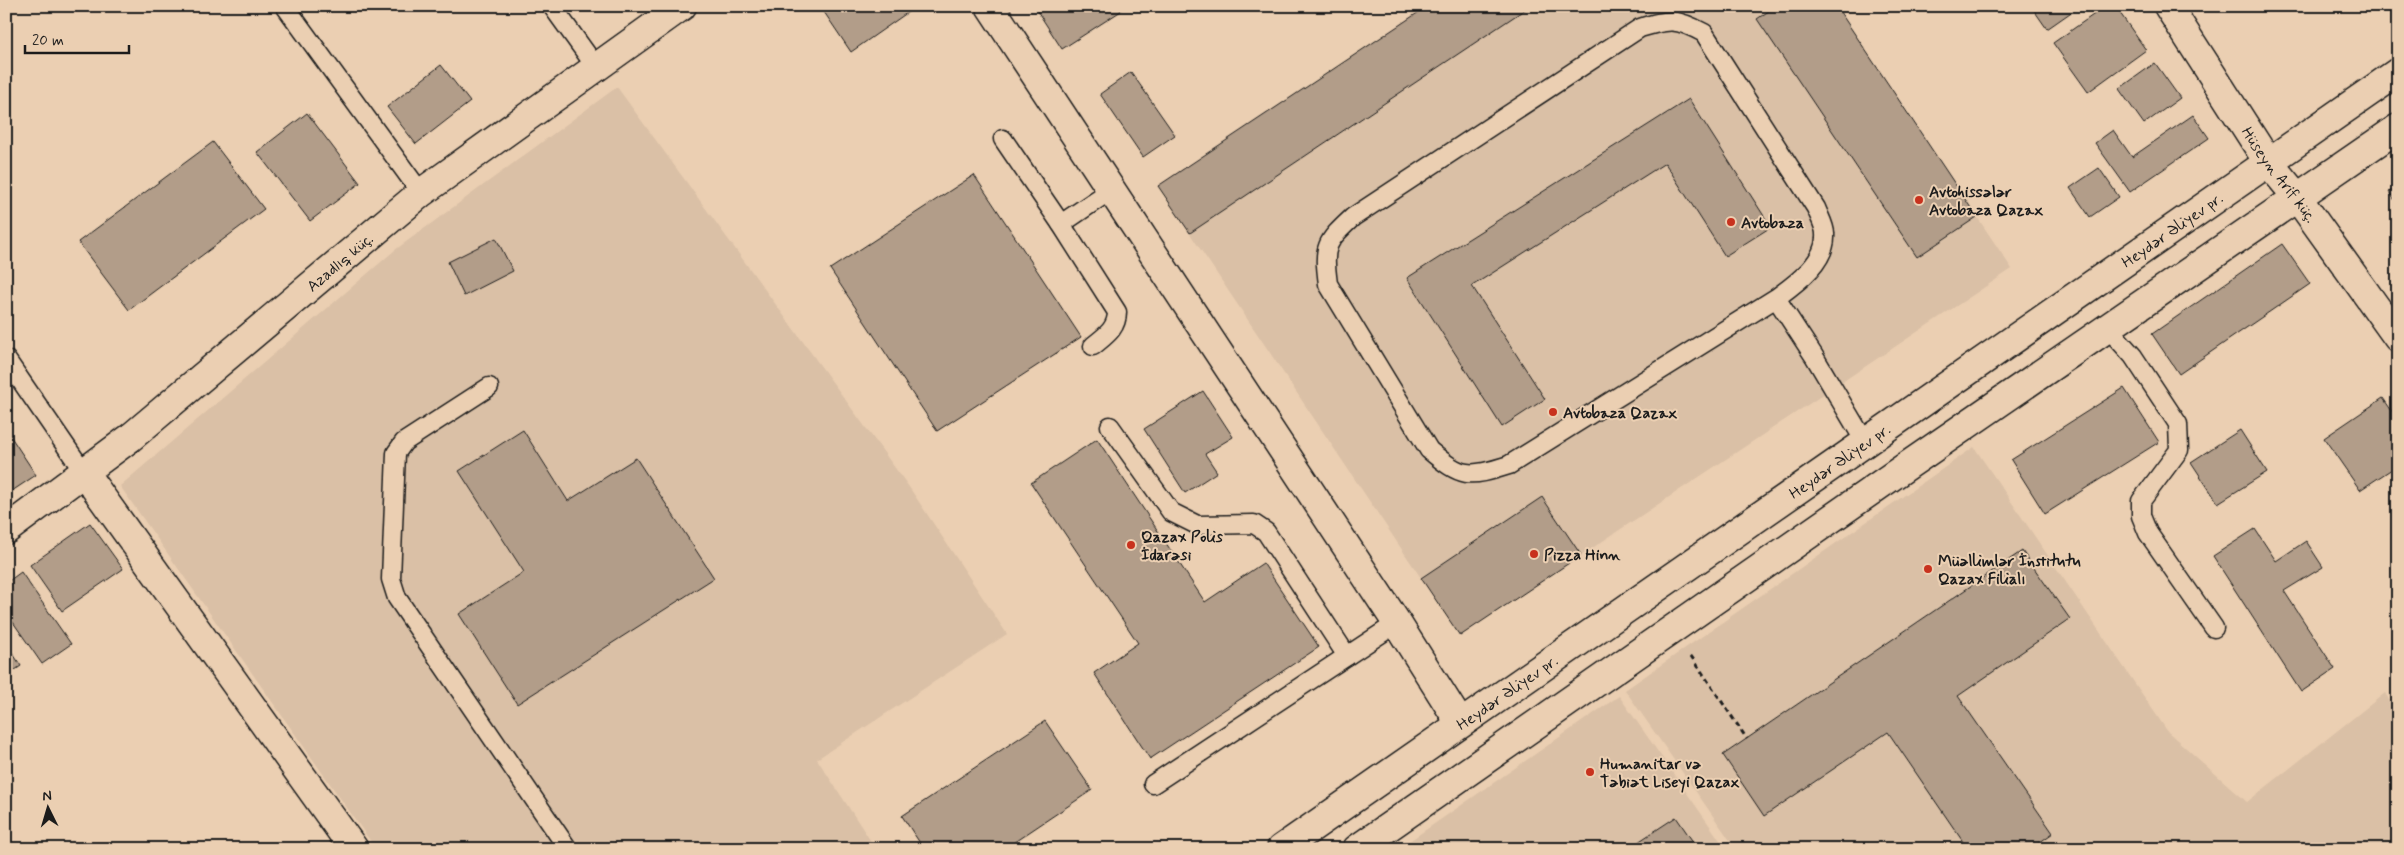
<svg xmlns="http://www.w3.org/2000/svg" width="2404" height="855" viewBox="0 0 2404 855" font-family="Mynerve,sans-serif">
	<style>
		.built { fill: #dac0a6 }
		.building { fill: #b29d89; stroke: #1c1c1c }
		.lines { fill: none; stroke-linecap: round; stroke-linejoin: round }
		.service-casing { stroke: #1c1c1c; stroke-width: 21 }
		.minor-casing { stroke: #1c1c1c; stroke-width: 31 }
		.tertiary-casing { stroke: #1c1c1c; stroke-width: 31 }
		.secondary-casing { stroke: #1c1c1c; stroke-width: 31 }
		.path { stroke: #1c1c1c; stroke-width: 3; stroke-dasharray: 5 4; stroke-linecap: butt }
		.service { stroke: #ebcfb2; stroke-width: 18 }
		.minor { stroke: #ebcfb2; stroke-width: 28 }
		.tertiary { stroke: #ebcfb2; stroke-width: 28 }
		.secondary { stroke: #ebcfb2; stroke-width: 28 }
		.poi-dot { fill: #c8321e; stroke: #ebcfb2; stroke-width: 2 }
		.labels { text-anchor: middle; stroke-width: 4; stroke-linejoin: round; paint-order: stroke }
		.street-label { font-size: 16px; fill: #1c1c1c; stroke: #ebcfb2 }
		.poi-label { font-size: 16px; font-weight: bold; fill: #1c1c1c; stroke: #ebcfb2; text-anchor: start }
	</style>
	<rect width="100%" height="100%" fill="#ebcfb2"/>
	<filter id="ink" filterUnits="userSpaceOnUse"><feTurbulence type="fractalNoise" baseFrequency=".02" numOctaves="2"/><feDisplacementMap in="SourceGraphic" scale="10" xChannelSelector="R" yChannelSelector="G"/><feConvolveMatrix kernelMatrix="1 2 1 2 8 2 1 2 1" color-interpolation-filters="sRGB"/></filter>
	<g filter="url(#ink)">
		<!-- built -->
		<g class="built">
			<polygon points="1428,6 1836,6 2012,269 1460,636 1158,186"/>
			<polygon points="617,87 909,487 1007,634 817,759 876,849 376,849 120,486 395,250"/>
			<polygon points="1974,447 2168,732 2247,802 2385,693 2398,715 2398,849 1736,849 1625,690"/>
			<polygon points="1619,696 1726,849 1398,849"/>
		</g>
		<!-- building -->
		<g class="building">
			<polygon points="820,6 913,6 914,8 851,52"/>
			<polygon points="1034,6 1118,6 1121,11 1062,49"/>
			<polygon points="1428,6 1530,6 1190,233 1158,186"/>
			<polygon points="1776,6 1836,6 1977,217 1917,257 1757,19"/>
			<polygon points="2031,6 2080,6 2047,29"/>
			<polygon points="2106,6 2115,6 2146,50 2088,92 2053,43"/>
			<polygon points="2155,63 2180,98 2144,124 2119,89"/>
			<polygon points="441,65 470,102 416,144 387,107"/>
			<polygon points="1131,72 1175,135 1143,157 1100,94"/>
			<polygon points="1689,99 1771,227 1725,256 1665,163 1472,286 1545,399 1502,427 1407,278"/>
			<polygon points="307,113 360,183 310,221 257,152"/>
			<polygon points="2193,115 2209,138 2130,192 2095,143 2113,130 2132,157"/>
			<polygon points="213,142 264,209 129,310 78,242"/>
			<polygon points="2099,168 2119,197 2090,217 2070,188"/>
			<polygon points="974,175 1081,337 937,431 830,269"/>
			<polygon points="2398,187 2398,205 2389,192"/>
			<polygon points="496,238 513,271 464,296 448,262"/>
			<polygon points="2282,244 2310,284 2179,374 2152,334"/>
			<polygon points="2124,388 2159,442 2045,514 2011,460"/>
			<polygon points="1203,391 1233,437 1205,454 1217,472 1185,493 1144,429"/>
			<polygon points="2383,398 2398,420 2398,465 2360,490 2324,438"/>
			<polygon points="523,430 568,501 636,458 714,578 517,704 459,614 524,572 459,471"/>
			<polygon points="2240,430 2267,472 2218,503 2191,462"/>
			<polygon points="9,434 36,475 6,495 6,436"/>
			<polygon points="1097,439 1205,602 1263,563 1319,647 1150,759 1094,673 1138,643 1031,483"/>
			<polygon points="1542,497 1581,555 1460,636 1421,578"/>
			<polygon points="90,523 123,569 62,611 30,565"/>
			<polygon points="2255,529 2276,561 2306,541 2323,567 2284,591 2335,669 2301,692 2213,556"/>
			<polygon points="2022,551 2070,619 1958,696 2053,833 2030,849 1968,849 1888,732 1764,816 1723,755"/>
			<polygon points="21,572 71,644 42,664 6,612 6,583"/>
			<polygon points="6,643 21,666 6,676"/>
			<polygon points="1045,721 1092,790 1004,849 924,849 902,816"/>
			<polygon points="1676,817 1698,849 1638,849 1635,844"/>
		</g>
		<g class="lines">
			<!-- service casing -->
			<g class="service-casing">
				<g id="service">
					<polyline points="285,6 421,193"/>
					<polyline points="552,6 596,67"/>
					<path d="M1003,139L1061,224L1117,312C1117,329 1105,336 1093,346"/>
					<polyline points="1061,224 1111,190"/>
					<path d="M1776,298C1795,284 1827,262 1825,234C1825,226 1819,216 1816,208L1704,33C1676,18 1669,19 1640,28L1353,217C1325,243 1323,246 1328,284L1429,450C1462,478 1468,478 1509,465L1776,298L1814,356L1865,442"/>
					<polyline points="2108,328 2133,356 2178,424 2179,450 2141,501 2141,516 2148,533 2214,628"/>
					<polyline points="6,359 85,474"/>
					<polyline points="489,387 404,442 396,453 391,579 397,598 568,849"/>
					<polyline points="1110,426 1171,512 1197,525 1254,524 1266,532 1347,656"/>
					<polyline points="1153,784 1397,623"/>
				</g>
			</g>
			<!-- minor casing -->
			<g class="minor-casing">
				<g id="minor">
					<polyline points="990,6 1397,623 1460,723"/>
					<path id="s1" d="M2168,6L2268,162L2297,197L2398,338"/>
					<polyline points="85,474 354,849"/>
				</g>
			</g>
			<!-- tertiary casing -->
			<g class="tertiary-casing">
				<g id="tertiary">
					<path id="s2" d="M6,530L130,438L421,193L682,6"/>
				</g>
			</g>
			<!-- secondary casing -->
			<g class="secondary-casing">
				<g id="secondary">
					<path id="s3" d="M1281,849L2398,72"/>
					<polyline points="1357,849 1891,477 2398,128"/>
				</g>
			</g>
			<!-- path -->
			<polyline class="path" points="1691,656 1747,739"/>
			<!-- service -->
			<use href="#service" class="service"/>
			<!-- minor -->
			<use href="#minor" class="minor"/>
			<!-- tertiary -->
			<use href="#tertiary" class="tertiary"/>
			<!-- secondary -->
			<use href="#secondary" class="secondary"/>
		</g>
	</g>
	<!-- markers -->
	<g class="poi-dot">
		<circle cx="1919" cy="200" r="5"/>
		<circle cx="1731" cy="222" r="5"/>
		<circle cx="1553" cy="412" r="5"/>
		<circle cx="1131" cy="545" r="5"/>
		<circle cx="1534" cy="554" r="5"/>
		<circle cx="1928" cy="569" r="5"/>
		<circle cx="1590" cy="772" r="5"/>
	</g>
	<g class="labels">
		<!-- street labels -->
		<g class="street-label">
			<text dy="6" stroke="none"><textPath href="#s1" startOffset="202">Hüseyn Arif küç.</textPath></text>
			<text dy="6" stroke="none"><textPath href="#s3" startOffset="1085">Heydər Əliyev pr.</textPath></text>
			<text dy="6" stroke="none"><textPath href="#s2" startOffset="428">Azadlıq küç.</textPath></text>
			<text dy="6" stroke="none"><textPath href="#s3" startOffset="680">Heydər Əliyev pr.</textPath></text>
			<text dy="6" stroke="none"><textPath href="#s3" startOffset="275">Heydər Əliyev pr.</textPath></text>
		</g>
		<!-- poi labels -->
		<g class="poi-label">
			<text x="1929" y="197">Avtohissələr<tspan x="1929" dy="18">Avtobaza Qazax</tspan></text>
			<text x="1741" y="228">Avtobaza</text>
			<text x="1563" y="418">Avtobaza Qazax</text>
			<text x="1141" y="542">Qazax Polis<tspan x="1141" dy="18">İdarəsi</tspan></text>
			<text x="1544" y="560">Pizza Hinn</text>
			<text x="1938" y="566">Müəllimlər İnstitutu<tspan x="1938" dy="18">Qazax Filialı</tspan></text>
			<text x="1600" y="769">Humanitar və<tspan x="1600" dy="18">Təbiət Liseyi Qazax</tspan></text>
		</g>
	</g>
	<!-- margin -->
	<rect width="2404" height="855" fill="none" stroke="#ebcfb2" stroke-width="25"/>
	<rect x="12" y="12" width="2379" height="830" fill="none" stroke="#1c1c1c" stroke-width="2" filter="url(#ink)"/>
	<!-- north arrow -->
	<g transform="translate(48 808) rotate(355)" stroke="#ebcfb2" stroke-width="4" paint-order="stroke">
	<path d="M0-4L9 19L0 12L-9 19Z" fill="#1c1c1c"/>
	<text y="-8" font-size="14" font-weight="bold" text-anchor="middle" fill="#1c1c1c">N</text>
	</g>
	<!-- scale -->
	<path d="M25 45v8h104v-8" fill="none" stroke="#1c1c1c" stroke-width="2.5"/>
	<text x="32" y="45" font-size="15" fill="#1c1c1c" stroke="#ebcfb2" stroke-width="4" paint-order="stroke">20 m</text>
</svg>
